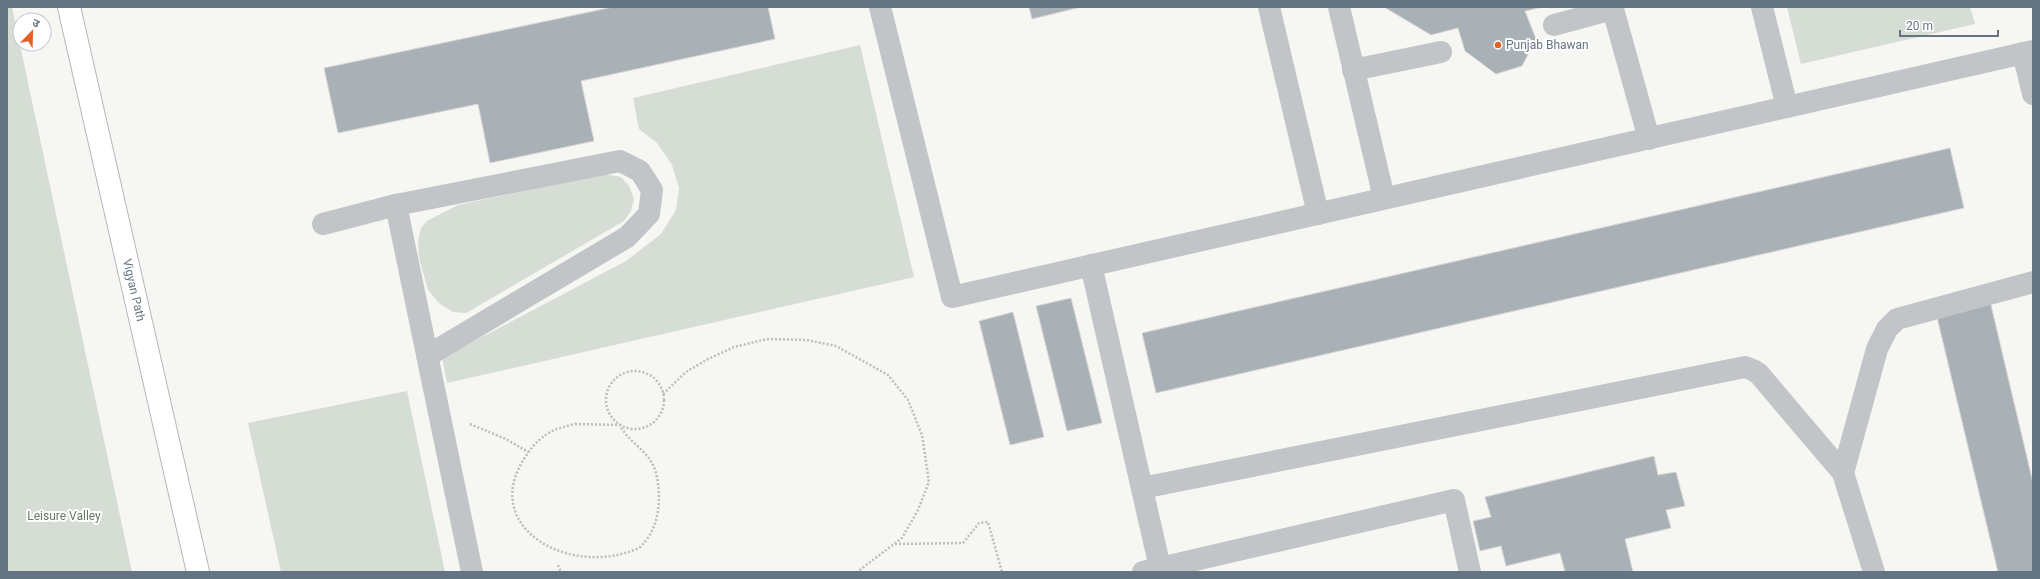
<svg xmlns="http://www.w3.org/2000/svg" width="2040" height="579" viewBox="0 0 2040 579" font-family="Roboto,'Noto Sans Devanagari',sans-serif">
	<style>
		.green { fill: #d6ddd4 }
		.building { fill: #a9b1b7; stroke: #d7d7d5 }
		.lines { fill: none; stroke-linecap: round; stroke-linejoin: round }
		.major-casing { stroke: #b4b8bc; stroke-width: 24 }
		.path { stroke: #bbbdbf; stroke-width: 2.5; stroke-dasharray: 2 2; stroke-linecap: butt }
		.minor { stroke: #c1c5c8; stroke-width: 22 }
		.major { stroke: #fff; stroke-width: 22 }
		.poi-dot { fill: #e26127; stroke: #fff; stroke-width: 1.5 }
		.labels { text-anchor: middle; stroke-width: 4; stroke-linejoin: round; paint-order: stroke }
		.poi-label { font-size: 12px; fill: #657483; stroke: #fff; text-anchor: start }
		.street-label { font-size: 12px; fill: #657483; stroke: #fff }
		.park-label { font-size: 12px; fill: #677b64; stroke: #fff }
	</style>
	<rect width="100%" height="100%" fill="#f6f6f2"/>
	<!-- green -->
	<g class="green">
		<polygon points="7,7 12,7 132,572 7,572"/>
		<polygon points="1787,7 1970,7 1975,24 1801,64"/>
		<polygon points="860,45 914,277 447,383 442,358 626,261 661,234 676,210 679,188 672,165 657,143 639,129 633,98"/>
		<polygon points="604,174 621,177 629,186 634,199 631,211 624,221 466,313 453,312 440,304 428,290 419,258 418,241 421,228 427,221 458,205"/>
		<polygon points="407,391 445,572 281,572 248,423"/>
	</g>
	<!-- building -->
	<g class="building">
		<polygon points="613,7 768,7 775,39 581,81 594,141 490,163 478,104 338,133 324,68"/>
		<polygon points="1029,7 1081,7 1032,19"/>
		<polygon points="1384,7 1543,7 1525,11 1536,39 1522,66 1496,74 1465,51 1458,28 1431,35"/>
		<polygon points="1950,148 1964,208 1156,393 1142,333"/>
		<polygon points="1071,298 1102,423 1067,431 1036,306"/>
		<polygon points="1990,301 2033,483 2033,572 1998,572 1936,313"/>
		<polygon points="1013,312 1044,437 1010,445 979,321"/>
		<polygon points="1654,456 1658,475 1676,472 1685,506 1666,510 1671,528 1625,539 1633,572 1565,572 1560,553 1506,566 1501,546 1480,551 1473,521 1491,517 1485,497"/>
	</g>
	<g class="lines">
		<!-- major casing -->
		<g class="major-casing">
			<polyline id="major" points="69,7 198,572"/>
		</g>
		<!-- path -->
		<g class="path">
			<circle cx="635" cy="400" r="29"/>
			<polyline points="663,394 686,372 708,359 734,347 767,339 807,340 836,346 888,375 908,400 922,435 929,482 918,510 902,538 857,572"/>
			<polyline points="470,424 506,439 528,452"/>
			<path d="M575,424L620,425C628,443 650,450 656,473C662,499 660,529 639,548C570,579 477,527 526,456C532,446 541,437 552,431C559,428 567,426 575,424Z"/>
			<polyline points="895,544 963,543 979,523 988,522 1002,572"/>
			<polyline points="558,565 561,572"/>
		</g>
		<!-- minor -->
		<g class="minor">
			<polyline points="880,7 952,297 2033,51"/>
			<polyline points="1269,7 1318,214"/>
			<polyline points="1339,7 1384,198"/>
			<polyline points="1762,7 1787,107"/>
			<polyline points="1554,25 1613,9 1649,139"/>
			<polyline points="2023,53 2033,94"/>
			<polyline points="1353,70 1441,52"/>
			<polyline points="323,224 396,205"/>
			<polyline points="1091,265 1161,572"/>
			<polyline points="427,356 627,237 649,214 652,190 640,171 620,161 396,205 472,572"/>
			<polyline points="1843,473 1877,349 1887,329 1897,319 2033,282"/>
			<polyline points="1142,488 1745,367 1753,370 1759,374 1843,473 1874,572"/>
			<polyline points="1143,572 1454,500 1470,572"/>
		</g>
		<!-- major -->
		<use href="#major" class="major"/>
	</g>
	<!-- markers -->
	<circle class="poi-dot" cx="1498" cy="45" r="4"/>
	<g class="labels">
		<!-- poi labels -->
		<g class="poi-label">
			<text x="1506" y="49">Punjab Bhawan</text>
		</g>
		<!-- street labels -->
		<g class="street-label">
			<text transform="translate(134 290) rotate(77)" y="4">Vigyan Path</text>
		</g>
		<!-- park labels -->
		<g class="park-label">
			<text x="64" y="520">Leisure Valley</text>
		</g>
	</g>
	<!-- border -->
	<rect width="2040" height="579" fill="none" stroke="#657483" stroke-width="16"/>
	<!-- north arrow -->
	<g transform="translate(32 32) rotate(23)"><circle r="19" fill="#ffffff" stroke="#c1c7cd"/>
	<path d="M0-3L7 15L0 10L-7 15Z" fill="#e26127"/>
	<text y="-6" font-size="11" font-weight="bold" text-anchor="middle" fill="#657483">उ</text>
	</g>
	<!-- scale -->
	<path d="M1900 30v6h98v-6" fill="none" stroke="#657483" stroke-width="2"/>
	<text x="1906" y="30" font-size="12" fill="#657483" stroke="#ffffff" stroke-width="3" paint-order="stroke">20 m</text>
</svg>
